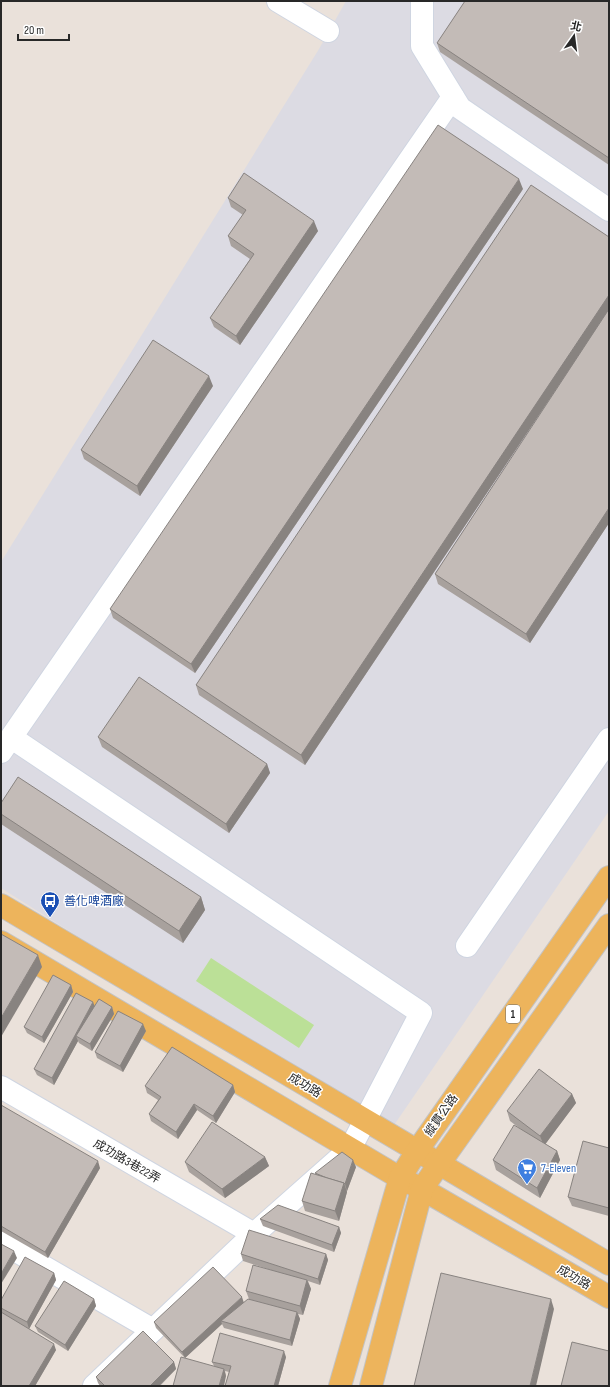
<svg xmlns="http://www.w3.org/2000/svg" width="610" height="1387" viewBox="0 0 610 1387" font-family="'Sofia Sans Condensed','Noto Sans TC',sans-serif">
	<style>
		.industrial { fill: #dcdbe3 }
		.green { fill: #bbe097 }
		.lines { fill: none; stroke-linecap: round; stroke-linejoin: round }
		.minor-casing { stroke: #cfd5e1; stroke-width: 24 }
		.major-casing { stroke: #c3c3c3; stroke-width: 24 }
		.minor { stroke: #fff; stroke-width: 22 }
		.major { stroke: #edb45c; stroke-width: 22 }
		.wall { fill: #a8a19d }
		.shaded-wall { fill: #888380 }
		.building { fill: #c3bbb7; stroke: #888380 }
		.labels { text-anchor: middle; stroke-width: 3; stroke-linejoin: round; paint-order: stroke }
		.shield { fill: #fff; stroke: #686868; stroke-width: 1 }
		.shield-label { font-size: 11px; font-weight: bold; fill: #282828 }
		.transit-label { font-size: 12px; fill: #164399; stroke: #fff; text-anchor: start }
		.street-label { font-size: 12px; fill: #282828; stroke: #fff }
		.shop-label { font-size: 12px; fill: #366cbe; stroke: #fff; text-anchor: start }
	</style>
	<rect width="100%" height="100%" fill="#eae1da"/>
	<!-- industrial -->
	<polygon class="industrial" points="346,1 609,1 609,811 390,1131 362,1115 1,888 1,562 319,49"/>
	<!-- green -->
	<polygon class="green" points="211,958 314,1025 299,1048 196,981"/>
	<g class="lines">
		<!-- minor casing -->
		<g class="minor-casing">
			<g id="minor">
				<polyline points="278,1 328,31"/>
				<polyline points="422,1 422,46 460,108 609,210"/>
				<polyline points="12,738 421,1013 350,1149 254,1234 94,1386"/>
				<polyline points="1,752 453,97"/>
				<polyline points="467,946 609,739"/>
				<polyline points="1,1087 254,1234"/>
				<polyline points="1,1242 153,1330"/>
			</g>
		</g>
		<!-- major casing -->
		<g class="major-casing">
			<g id="major">
				<polyline points="1,905 609,1264"/>
				<polyline points="1,942 400,1178 422,1189 609,1297"/>
				<polyline points="340,1386 400,1178 417,1151 609,877"/>
				<polyline points="371,1386 422,1189 439,1164 609,925"/>
			</g>
		</g>
		<!-- minor -->
		<use href="#minor" class="minor"/>
		<!-- major -->
		<use href="#major" class="major"/>
	</g>
	<!-- wall -->
	<g class="wall">
		<polygon points="609,1 609,165 440,52 437,43"/>
		<polygon points="523,189 195,673 113,618 110,609"/>
		<polygon points="228,198 318,231 240,345 214,327 210,318 250,259 231,246 228,236 243,215 231,207"/>
		<polygon points="609,237 609,523 530,643 438,584 435,574 582,351 305,765 199,695 196,685"/>
		<polygon points="213,386 140,496 84,459 81,450"/>
		<polygon points="98,737 267,764 270,773 229,833 102,747"/>
		<polygon points="1,803 201,897 205,910 183,943 1,824"/>
		<polygon points="71,985 73,992 44,1043 27,1033 24,1027"/>
		<polygon points="112,1007 114,1014 92,1051 79,1043 78,1041 54,1085 37,1075 34,1069"/>
		<polygon points="146,1031 123,1072 97,1058 95,1052"/>
		<polygon points="233,1085 235,1092 216,1123 197,1110 178,1139 151,1121 149,1114 158,1100 147,1093 145,1086"/>
		<polygon points="572,1094 576,1103 545,1144 557,1151 560,1160 540,1198 496,1170 493,1160 522,1130 510,1121 507,1111"/>
		<polygon points="1,1105 100,1168 48,1258 1,1231"/>
		<polygon points="609,1148 609,1216 572,1206 568,1197"/>
		<polygon points="265,1157 269,1166 225,1198 189,1172 185,1162"/>
		<polygon points="356,1167 347,1191 347,1192 339,1221 305,1211 302,1201 316,1174 315,1173"/>
		<polygon points="260,1219 339,1227 341,1233 334,1252 263,1226"/>
		<polygon points="241,1254 326,1254 328,1260 320,1285 308,1281 311,1289 303,1315 298,1314 300,1319 292,1346 224,1328 222,1324 185,1358 156,1328 154,1322 244,1303 249,1299 246,1291 271,1270 243,1261"/>
		<polygon points="54,1273 56,1280 29,1329 56,1350 35,1386 1,1386 1,1300"/>
		<polygon points="94,1299 96,1306 68,1351 38,1332 35,1326"/>
		<polygon points="286,1357 278,1386 225,1386 229,1372 225,1371 226,1376 214,1366 212,1362"/>
		<polygon points="174,1362 176,1369 160,1386 161,1386 100,1386 98,1383 96,1377"/>
	</g>
	<!-- shaded-wall -->
	<g class="shaded-wall">
		<polygon points="519,179 523,189 195,673 191,664"/>
		<polygon points="314,221 318,231 240,345 236,336"/>
		<polygon points="609,295 609,310 305,765 301,755"/>
		<polygon points="209,376 213,386 140,496 137,486"/>
		<polygon points="609,508 609,523 530,643 526,634"/>
		<polygon points="267,764 270,773 229,833 226,824"/>
		<polygon points="201,897 205,910 183,943 179,931"/>
		<polygon points="38,955 42,967 1,1037 1,1018"/>
		<polygon points="71,985 73,992 44,1043 42,1037"/>
		<polygon points="93,1002 96,1009 76,1036 78,1041 54,1085 52,1078"/>
		<polygon points="112,1007 114,1014 92,1051 90,1044"/>
		<polygon points="143,1024 146,1031 123,1072 120,1066"/>
		<polygon points="233,1085 235,1092 216,1123 213,1116"/>
		<polygon points="572,1094 576,1103 544,1146 540,1136"/>
		<polygon points="194,1104 197,1110 178,1139 176,1132"/>
		<polygon points="557,1151 560,1160 540,1198 537,1188"/>
		<polygon points="265,1157 269,1166 225,1198 222,1189"/>
		<polygon points="353,1160 356,1167 347,1191 345,1184"/>
		<polygon points="98,1161 100,1168 48,1258 45,1252"/>
		<polygon points="344,1183 347,1192 339,1221 335,1211"/>
		<polygon points="339,1227 341,1233 334,1252 332,1245"/>
		<polygon points="14,1251 17,1258 1,1284 1,1274"/>
		<polygon points="326,1254 328,1260 320,1285 318,1279"/>
		<polygon points="54,1273 56,1280 29,1329 27,1322"/>
		<polygon points="307,1280 311,1289 303,1315 300,1306"/>
		<polygon points="242,1297 244,1303 221,1321 222,1324 185,1358 182,1352"/>
		<polygon points="94,1299 96,1306 68,1351 65,1345"/>
		<polygon points="551,1299 554,1309 536,1386 530,1386"/>
		<polygon points="297,1312 300,1319 292,1346 290,1340"/>
		<polygon points="54,1344 56,1350 35,1386 29,1386"/>
		<polygon points="284,1351 286,1357 278,1386 274,1386"/>
		<polygon points="174,1362 176,1369 159,1386 150,1386"/>
		<polygon points="224,1369 226,1376 224,1386 219,1386"/>
	</g>
	<!-- building -->
	<g class="building">
		<polygon points="465,1 609,1 609,158 437,43"/>
		<polygon points="438,125 519,179 191,664 110,609"/>
		<polygon points="244,173 314,221 236,336 210,318 254,254 228,236 246,210 228,198"/>
		<polygon points="531,185 609,237 609,295 301,755 196,685"/>
		<polygon points="609,309 609,508 526,634 435,574"/>
		<polygon points="153,340 209,376 137,486 81,450"/>
		<polygon points="139,677 267,764 226,824 98,737"/>
		<polygon points="18,777 201,897 179,931 1,814 1,803"/>
		<polygon points="1,934 38,955 1,1018"/>
		<polygon points="53,975 71,985 42,1037 24,1027"/>
		<polygon points="76,993 93,1002 52,1078 34,1069"/>
		<polygon points="99,999 112,1007 90,1044 76,1036"/>
		<polygon points="118,1011 143,1024 120,1066 95,1052"/>
		<polygon points="172,1047 233,1085 213,1116 194,1104 176,1132 149,1114 161,1097 145,1086"/>
		<polygon points="539,1069 572,1094 540,1136 507,1111"/>
		<polygon points="1,1105 98,1161 45,1252 1,1226"/>
		<polygon points="212,1122 265,1157 222,1189 185,1162"/>
		<polygon points="514,1125 557,1151 537,1188 493,1160"/>
		<polygon points="583,1141 609,1148 609,1208 568,1197"/>
		<polygon points="342,1152 353,1160 345,1184 344,1183 327,1178 315,1173"/>
		<polygon points="311,1173 344,1183 335,1211 302,1201"/>
		<polygon points="278,1205 339,1227 332,1245 260,1219"/>
		<polygon points="249,1230 326,1254 318,1279 241,1254"/>
		<polygon points="1,1244 14,1251 1,1274"/>
		<polygon points="25,1257 54,1273 27,1322 1,1308 1,1300"/>
		<polygon points="253,1265 307,1280 300,1306 246,1291"/>
		<polygon points="213,1267 242,1297 182,1352 154,1322"/>
		<polygon points="441,1273 551,1299 530,1386 414,1386"/>
		<polygon points="64,1281 94,1299 65,1345 35,1326"/>
		<polygon points="248,1299 297,1312 290,1340 221,1321"/>
		<polygon points="1,1312 54,1344 29,1386 1,1386"/>
		<polygon points="143,1331 174,1362 150,1386 105,1386 96,1377"/>
		<polygon points="220,1333 284,1351 274,1386 225,1386 231,1366 212,1362"/>
		<polygon points="572,1342 609,1351 609,1386 561,1386"/>
		<polygon points="181,1357 224,1369 219,1386 173,1386"/>
	</g>
	<!-- icons -->
	<defs>
		<g id="bus-pin" transform="scale(1)"><path d="M0 17L-7.5 6A9.5 9.5 0 1 1 7.5 6Z" fill="#1a4fb4" stroke="#fff"/><path d="M-5-6H5V4H4V6H2V4H-2V6H-4V4H-5ZM-3.5-4V0h7V-4ZM-3.5 1.2v1.5H-2V1.2ZM2 1.2v1.5H3.5V1.2Z" fill="#fff"/></g>
		<g id="supermarket-pin" transform="scale(1)"><path d="M0 17L-7.5 6A9.5 9.5 0 1 1 7.5 6Z" fill="#3f7fe0" stroke="#fff"/><path d="M-6-5.5h2.5l.6 2H6L4.5 2H-2.5L-4.4-4H-6ZM-1.5 3.2a1.3 1.3 0 1 0 .1 0ZM3 3.2a1.3 1.3 0 1 0 .1 0Z" fill="#fff"/></g>
	</defs>
	<g fill-rule="evenodd">
		<use href="#bus-pin" x="50" y="901"/>
		<use href="#supermarket-pin" x="527" y="1168"/>
	</g>
	<g class="labels">
		<!-- shield labels -->
		<rect class="shield" x="506" y="1005" width="14" height="18" rx="3"/>
		<g class="shield-label">
			<text x="513" y="1018">1</text>
		</g>
		<!-- transit labels -->
		<g class="transit-label">
			<text x="64" y="905">善化啤酒廠</text>
		</g>
		<!-- street labels -->
		<g class="street-label">
			<text transform="translate(305 1085) rotate(31)" y="4">成功路</text>
			<text transform="translate(441 1115) rotate(-55)" y="4">縱貫公路</text>
			<text transform="translate(127 1161) rotate(30)" y="4">成功路3巷22弄</text>
			<text transform="translate(574 1277) rotate(30)" y="4">成功路</text>
		</g>
		<!-- shop labels -->
		<g class="shop-label">
			<text x="541" y="1172">7-Eleven</text>
		</g>
	</g>
	<!-- border -->
	<rect width="610" height="1387" fill="none" stroke="#282828" stroke-width="4"/>
	<!-- north arrow -->
	<g transform="translate(574 36) rotate(14)" stroke="#ffffff" stroke-width="3" paint-order="stroke">
	<path d="M0-3L7 15L0 10L-7 15Z" fill="#282828"/>
	<text y="-6" font-size="11" font-weight="bold" text-anchor="middle" fill="#282828">北</text>
	</g>
	<!-- scale -->
	<path d="M18 34v6h51v-6" fill="none" stroke="#282828" stroke-width="2"/>
	<text x="24" y="34" font-size="12" fill="#282828" stroke="#ffffff" stroke-width="3" paint-order="stroke">20 m</text>
</svg>
